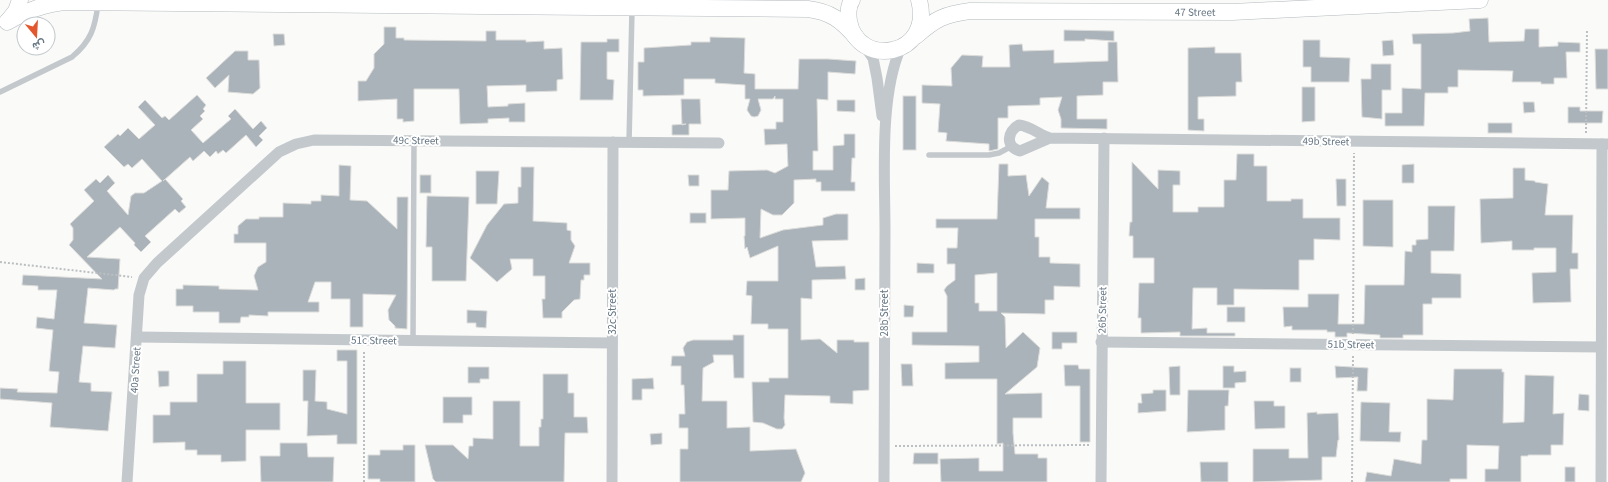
<svg xmlns="http://www.w3.org/2000/svg" width="1608" height="482" viewBox="0 0 1608 482" font-family="'Source Sans 3',Vazirmatn,sans-serif">
	<style>
		.building { fill: #aab3b9; stroke: #dcdcda; fill-rule: evenodd }
		.lines { fill: none; stroke-linecap: round; stroke-linejoin: round }
		.secondary-casing { stroke: #b3babf; stroke-width: 17 }
		.path { stroke: #bbbfc2; stroke-width: 2; stroke-dasharray: 2 2; stroke-linecap: butt }
		.lane { stroke: #c3c8cc; stroke-width: 5.5 }
		.street { stroke: #c3c8cc; stroke-width: 11 }
		.secondary { stroke: #fff; stroke-width: 16 }
		.labels { text-anchor: middle; stroke-width: 4; stroke-linejoin: round; paint-order: stroke }
		.street-label { font-size: 11px; fill: #657683; stroke: #fff }
	</style>
	<rect width="100%" height="100%" fill="#fafaf8"/>
	<!-- building -->
	<g class="building">
		<polygon points="1488,18 1489,42 1524,41 1525,29 1539,29 1539,47 1558,46 1558,42 1580,43 1580,52 1566,52 1567,78 1554,78 1554,84 1541,84 1541,82 1512,82 1513,71 1458,70 1458,87 1448,87 1448,93 1425,93 1424,126 1385,126 1385,113 1402,113 1402,88 1421,89 1421,44 1413,44 1412,34 1453,33 1470,31 1469,19"/>
		<polygon points="384,27 396,27 396,38 404,38 404,40 486,41 486,31 496,31 496,40 526,40 526,42 544,41 544,49 562,48 563,79 557,80 557,91 526,92 526,85 487,86 488,107 508,106 508,104 525,103 525,122 509,122 509,118 488,119 488,123 460,124 459,89 414,89 414,121 403,122 403,119 397,119 397,99 358,101 358,81 366,81 374,68 374,54 384,44"/>
		<polygon points="1064,30 1114,31 1114,41 1085,39 1085,41 1064,41"/>
		<polygon points="273,34 284,34 285,45 274,46"/>
		<polygon points="710,37 745,38 744,73 755,74 755,89 798,89 799,59 828,59 856,61 855,74 828,72 828,100 817,99 818,151 813,151 813,170 833,170 833,146 844,145 844,134 855,134 855,158 852,158 851,182 855,182 855,191 821,191 821,182 816,182 816,179 794,180 794,203 782,215 773,215 761,209 760,238 783,230 823,225 823,218 836,214 848,214 848,240 812,241 816,267 845,266 846,279 812,280 812,299 801,298 801,340 820,339 837,353 837,340 854,340 854,342 869,342 869,390 853,391 853,404 830,403 830,396 785,395 784,418 785,425 782,429 777,429 763,423 753,422 752,382 769,382 769,378 788,378 788,329 768,329 768,324 751,324 752,296 746,295 747,281 778,281 778,246 750,258 747,247 745,249 744,236 745,236 745,218 711,219 711,190 728,190 729,171 767,170 775,173 788,166 787,144 765,145 764,129 776,129 776,122 783,122 783,99 775,99 775,96 773,99 758,99 761,110 758,116 754,117 751,116 747,110 750,99 745,99 745,85 715,83 715,79 684,79 684,95 643,96 643,90 638,90 638,62 644,62 644,48 691,45 691,42 710,42"/>
		<polygon points="607,39 619,39 619,52 607,52 607,79 614,80 613,100 580,100 581,42 607,42"/>
		<polygon points="1303,40 1320,40 1320,57 1350,58 1349,82 1311,82 1311,67 1303,67"/>
		<polygon points="1393,40 1394,55 1383,56 1382,41"/>
		<polygon points="1108,42 1117,42 1118,82 1103,82 1103,95 1077,96 1077,119 1107,119 1107,129 1061,128 1061,119 1058,110 1062,97 1040,98 1040,105 1008,106 1008,118 998,118 998,149 989,151 989,144 946,141 947,133 938,132 940,104 922,103 922,85 952,86 951,68 962,55 983,56 982,67 1010,67 1009,45 1022,44 1023,51 1054,50 1054,63 1108,61"/>
		<polygon points="1215,47 1215,53 1241,53 1242,82 1236,82 1236,96 1198,97 1198,119 1204,119 1204,131 1188,130 1188,48"/>
		<polygon points="1595,49 1608,49 1608,89 1596,89"/>
		<polygon points="235,51 248,51 248,60 259,60 260,88 253,94 228,92 229,75 215,88 206,78"/>
		<polygon points="1371,64 1391,64 1391,90 1382,90 1382,119 1362,117 1361,79 1371,79"/>
		<polygon points="1302,87 1315,87 1315,121 1302,122"/>
		<polygon points="197,95 206,105 203,109 205,111 200,116 203,119 191,130 203,143 231,119 228,116 235,109 253,129 261,121 267,128 259,136 263,140 256,147 246,135 226,153 223,150 218,154 216,151 210,157 204,151 193,161 190,157 163,181 165,179 183,199 181,201 186,207 179,213 175,209 145,236 151,242 141,252 134,245 135,243 120,227 87,257 120,259 118,289 115,289 114,290 88,288 84,323 117,325 115,348 83,346 79,382 91,383 91,391 112,392 108,431 50,427 52,403 0,399 0,388 18,389 17,392 57,393 59,372 49,371 53,330 36,328 37,317 54,319 57,290 38,290 38,286 22,285 23,275 102,279 69,245 73,240 73,228 70,224 94,201 84,190 96,179 100,183 108,175 115,183 107,191 128,215 131,196 135,193 144,193 162,181 142,159 132,168 128,164 124,167 104,147 118,134 120,136 128,128 139,139 155,125 138,107 145,100 162,118 165,116 169,120"/>
		<rect x="903" y="96" width="13" height="54"/>
		<polygon points="681,99 700,99 701,124 689,124 689,135 672,135 672,125 686,124 682,125"/>
		<polygon points="837,100 855,100 855,112 837,111"/>
		<polygon points="1523,102 1534,102 1535,112 1524,113"/>
		<polygon points="1568,107 1580,107 1580,111 1603,111 1602,123 1568,123"/>
		<rect x="1488" y="123" width="24" height="10"/>
		<polygon points="1237,154 1254,154 1254,166 1267,166 1267,201 1291,201 1291,199 1303,199 1303,218 1340,218 1340,240 1314,239 1314,260 1299,260 1299,290 1234,289 1234,305 1217,305 1217,288 1193,288 1192,329 1207,328 1207,333 1235,333 1235,336 1180,336 1180,332 1141,333 1141,318 1138,318 1139,283 1154,283 1154,258 1133,258 1133,236 1129,236 1130,222 1132,222 1132,162 1158,189 1158,170 1180,171 1180,185 1173,185 1173,212 1198,212 1198,207 1224,207 1224,180 1236,180"/>
		<path d="M999,164H1008V176L1026,175L1029,196L1042,177L1049,183L1046,208H1080V219H1035V237H1039V257H1050V263L1080,264V287L1054,286V300H1045V314L1001,313L1005,317L1006,348L1023,332L1040,348L1037,367L1005,394L1042,393V418H1013V433L1015,454H1038V458H1047V482H941L940,459L979,458V471H1003V443L997,444V379H945V363L979,362V346L912,345V332H947V296L944,290L947,286L955,280V264H947V248H957L958,228H936V219H997ZM997,273V311H979V303H975V275Z"/>
		<polygon points="1414,164 1414,183 1402,183 1402,165"/>
		<polygon points="339,165 351,166 350,200 367,201 397,229 397,197 408,197 407,329 395,328 395,326 389,320 388,310 396,295 363,294 363,327 350,327 350,299 331,299 331,282 315,282 308,302 319,302 319,312 268,312 268,316 249,315 249,317 241,317 240,323 219,323 219,312 193,312 193,306 176,306 176,289 183,289 183,285 219,286 219,289 258,290 254,276 258,267 266,262 266,243 234,243 234,234 238,234 238,226 246,219 259,219 259,217 283,217 283,203 311,204 311,201 321,201 321,195 339,196"/>
		<polygon points="521,167 534,167 533,221 567,223 567,230 571,231 571,240 575,246 569,263 590,263 590,275 584,275 584,280 581,280 580,299 574,300 562,312 562,318 543,318 542,299 545,299 545,276 533,276 533,259 510,259 512,269 497,282 470,258 487,225 504,204 518,203 518,187 521,187"/>
		<polygon points="1513,168 1525,168 1525,180 1535,181 1535,182 1548,184 1545,215 1573,215 1572,253 1578,253 1578,269 1570,269 1571,302 1533,303 1532,273 1556,272 1556,248 1534,248 1534,250 1512,250 1512,241 1481,243 1480,199 1513,198"/>
		<polygon points="476,171 499,171 497,204 476,204"/>
		<rect x="420" y="175" width="11" height="18"/>
		<polygon points="688,175 699,175 699,186 689,186"/>
		<polygon points="1336,179 1346,179 1346,206 1337,206"/>
		<polygon points="427,196 469,197 466,281 432,281 432,247 426,247"/>
		<polygon points="1363,200 1393,200 1393,247 1363,246"/>
		<polygon points="1428,206 1455,206 1454,251 1431,251 1431,273 1461,274 1461,298 1432,298 1432,304 1423,304 1423,335 1403,335 1403,338 1380,338 1380,335 1347,333 1347,337 1335,337 1335,332 1327,332 1327,330 1292,330 1292,326 1284,327 1283,307 1308,307 1308,294 1339,294 1338,324 1364,324 1365,285 1404,285 1405,251 1412,252 1412,245 1416,245 1416,240 1428,239"/>
		<rect x="690" y="213" width="16" height="10"/>
		<polygon points="917,263 934,264 934,273 917,273"/>
		<polygon points="865,278 865,290 855,290 855,279"/>
		<polygon points="904,305 914,306 913,317 904,317"/>
		<rect x="1227" y="307" width="18" height="15"/>
		<polygon points="467,310 487,311 486,328 476,327 476,323 467,323"/>
		<polygon points="1052,332 1077,332 1077,343 1062,343 1062,349 1052,349"/>
		<polygon points="733,335 744,335 744,378 734,378 733,355 713,355 714,362 703,368 702,401 727,401 727,428 750,427 750,451 796,449 805,473 801,482 680,482 680,449 688,449 688,428 679,428 679,414 685,414 684,385 681,385 681,366 671,366 672,356 685,356 683,348 687,342 693,340 733,340"/>
		<polygon points="337,350 357,350 357,444 337,444 337,435 307,436 308,401 303,401 303,370 316,370 315,401 327,402 327,409 347,414 347,361 337,361"/>
		<polygon points="223,361 246,361 246,403 280,403 280,430 246,430 246,461 221,462 221,455 197,455 197,450 185,450 185,442 153,443 153,415 170,415 170,402 197,402 197,374 223,374"/>
		<polygon points="901,364 912,364 913,386 902,386"/>
		<polygon points="1064,365 1078,365 1079,369 1090,369 1090,442 1080,442 1080,386 1065,386"/>
		<polygon points="1180,366 1180,395 1170,395 1169,367"/>
		<polygon points="1223,366 1234,366 1234,372 1246,371 1246,382 1235,383 1235,388 1223,388"/>
		<polygon points="1335,366 1368,368 1367,391 1357,391 1358,377 1336,378"/>
		<polygon points="468,367 489,367 489,379 480,379 480,383 468,383"/>
		<rect x="1290" y="368" width="11" height="14"/>
		<polygon points="1454,369 1502,369 1502,372 1504,372 1503,423 1524,422 1525,375 1554,376 1553,414 1564,413 1563,445 1551,445 1551,455 1528,455 1528,456 1521,456 1521,482 1485,482 1485,469 1498,469 1499,446 1467,445 1467,479 1450,479 1450,482 1365,482 1367,472 1391,476 1394,459 1421,464 1422,440 1427,440 1427,399 1453,400"/>
		<polygon points="158,371 169,371 169,386 159,387"/>
		<polygon points="543,374 568,374 568,393 574,393 574,417 587,417 588,433 565,433 564,482 436,482 433,479 425,445 453,445 468,459 469,446 473,446 473,438 493,439 493,401 520,401 520,446 539,446 539,427 541,427 541,419 543,419"/>
		<polygon points="653,378 654,389 642,389 642,400 632,400 632,379"/>
		<polygon points="1153,390 1166,390 1166,411 1138,413 1138,403 1142,403 1141,394 1153,393"/>
		<polygon points="1188,390 1229,390 1228,406 1225,406 1225,430 1187,432"/>
		<polygon points="1579,394 1589,395 1589,411 1578,410"/>
		<polygon points="443,397 472,397 472,415 463,415 463,423 443,423"/>
		<polygon points="1254,401 1274,401 1274,406 1285,406 1285,428 1255,429"/>
		<polygon points="1361,402 1390,403 1389,432 1401,432 1400,442 1360,441"/>
		<polygon points="1317,412 1317,414 1338,413 1339,440 1338,440 1336,457 1322,457 1322,480 1253,482 1253,449 1289,449 1289,458 1308,458 1307,413"/>
		<polygon points="662,433 662,444 651,445 650,434"/>
		<polygon points="280,443 307,443 308,457 334,457 333,482 261,482 260,456 280,456"/>
		<polygon points="403,445 415,445 415,482 380,482 380,479 368,479 368,455 380,455 380,450 403,450"/>
		<polygon points="914,453 938,453 938,464 913,464"/>
		<polygon points="1200,462 1228,462 1228,482 1201,482"/>
		<rect x="1565" y="467" width="10" height="15"/>
	</g>
	<g class="lines">
		<!-- secondary casing -->
		<g class="secondary-casing">
			<g id="secondary">
				<path d="M852,0C848,6 848,14 849,21C858,69 934,57 919,0"/>
				<polyline points="8,21 16,11 20,0"/>
				<path d="M7,22C27,11 45,3 69,2L808,9C831,12 841,20 856,37"/>
				<path id="s1" d="M916,36C935,19 945,14 970,11L1232,12L1480,0"/>
			</g>
		</g>
		<!-- path -->
		<g class="path">
			<polyline points="1586,133 1587,29"/>
			<polyline points="0,262 132,277"/>
			<polyline points="1353,334 1354,153"/>
			<polyline points="895,446 1091,445"/>
			<polyline points="364,482 364,351"/>
			<polyline points="1352,482 1353,355"/>
		</g>
		<!-- lane -->
		<g class="lane">
			<path d="M0,92L72,57C91,41 95,28 98,4"/>
			<polyline points="629,143 632,9"/>
			<polyline points="929,155 989,155 999,153 1012,146"/>
			<polyline points="413,340 414,141"/>
		</g>
		<!-- street -->
		<g class="street">
			<polyline points="864,45 873,58 877,78 882,116"/>
			<path d="M1050,138C1040,135 1030,126 1019,125C1007,131 1005,147 1020,151L1050,138L1608,144"/>
			<polyline points="137,337 612,343"/>
			<polyline points="1101,342 1601,347"/>
			<polyline points="127,482 139,295 144,278 157,263 279,152 296,144 314,140 719,143"/>
			<polyline points="612,482 613,142"/>
			<path d="M884,482C884,398 884,314 885,230C885,177 879,96 901,47"/>
			<polyline points="1101,482 1104,138"/>
			<polyline points="1601,482 1602,144"/>
		</g>
		<!-- secondary -->
		<use href="#secondary" class="secondary"/>
	</g>
	<g class="labels">
		<!-- street labels -->
		<g class="street-label">
			<text dy="4" stroke="none"><textPath href="#s1" startOffset="286">47 Street</textPath></text>
			<text transform="translate(416 140) rotate(1)" y="4">49c Street</text>
			<text transform="translate(1326 141) rotate(1)" y="4">49b Street</text>
			<text transform="translate(1102 310) rotate(-89)" y="4">26b Street</text>
			<text transform="translate(612 312) rotate(-90)" y="4">32c Street</text>
			<text transform="translate(884 313) rotate(-90)" y="4">28b Street</text>
			<text transform="translate(374 340) rotate(1)" y="4">51c Street</text>
			<text transform="translate(1351 344) rotate(1)" y="4">51b Street</text>
			<text transform="translate(135 370) rotate(-86)" y="4">40a Street</text>
		</g>
	</g>
	<!-- north arrow -->
	<g transform="translate(36 36) rotate(162)"><circle r="19" fill="#ffffff" stroke="#c1c8cd"/>
	<path d="M0-3L7 15L0 10L-7 15Z" fill="#e4572e"/>
	<text y="-6" font-size="11" font-weight="bold" text-anchor="middle" fill="#657683">ش</text>
	</g>
</svg>
